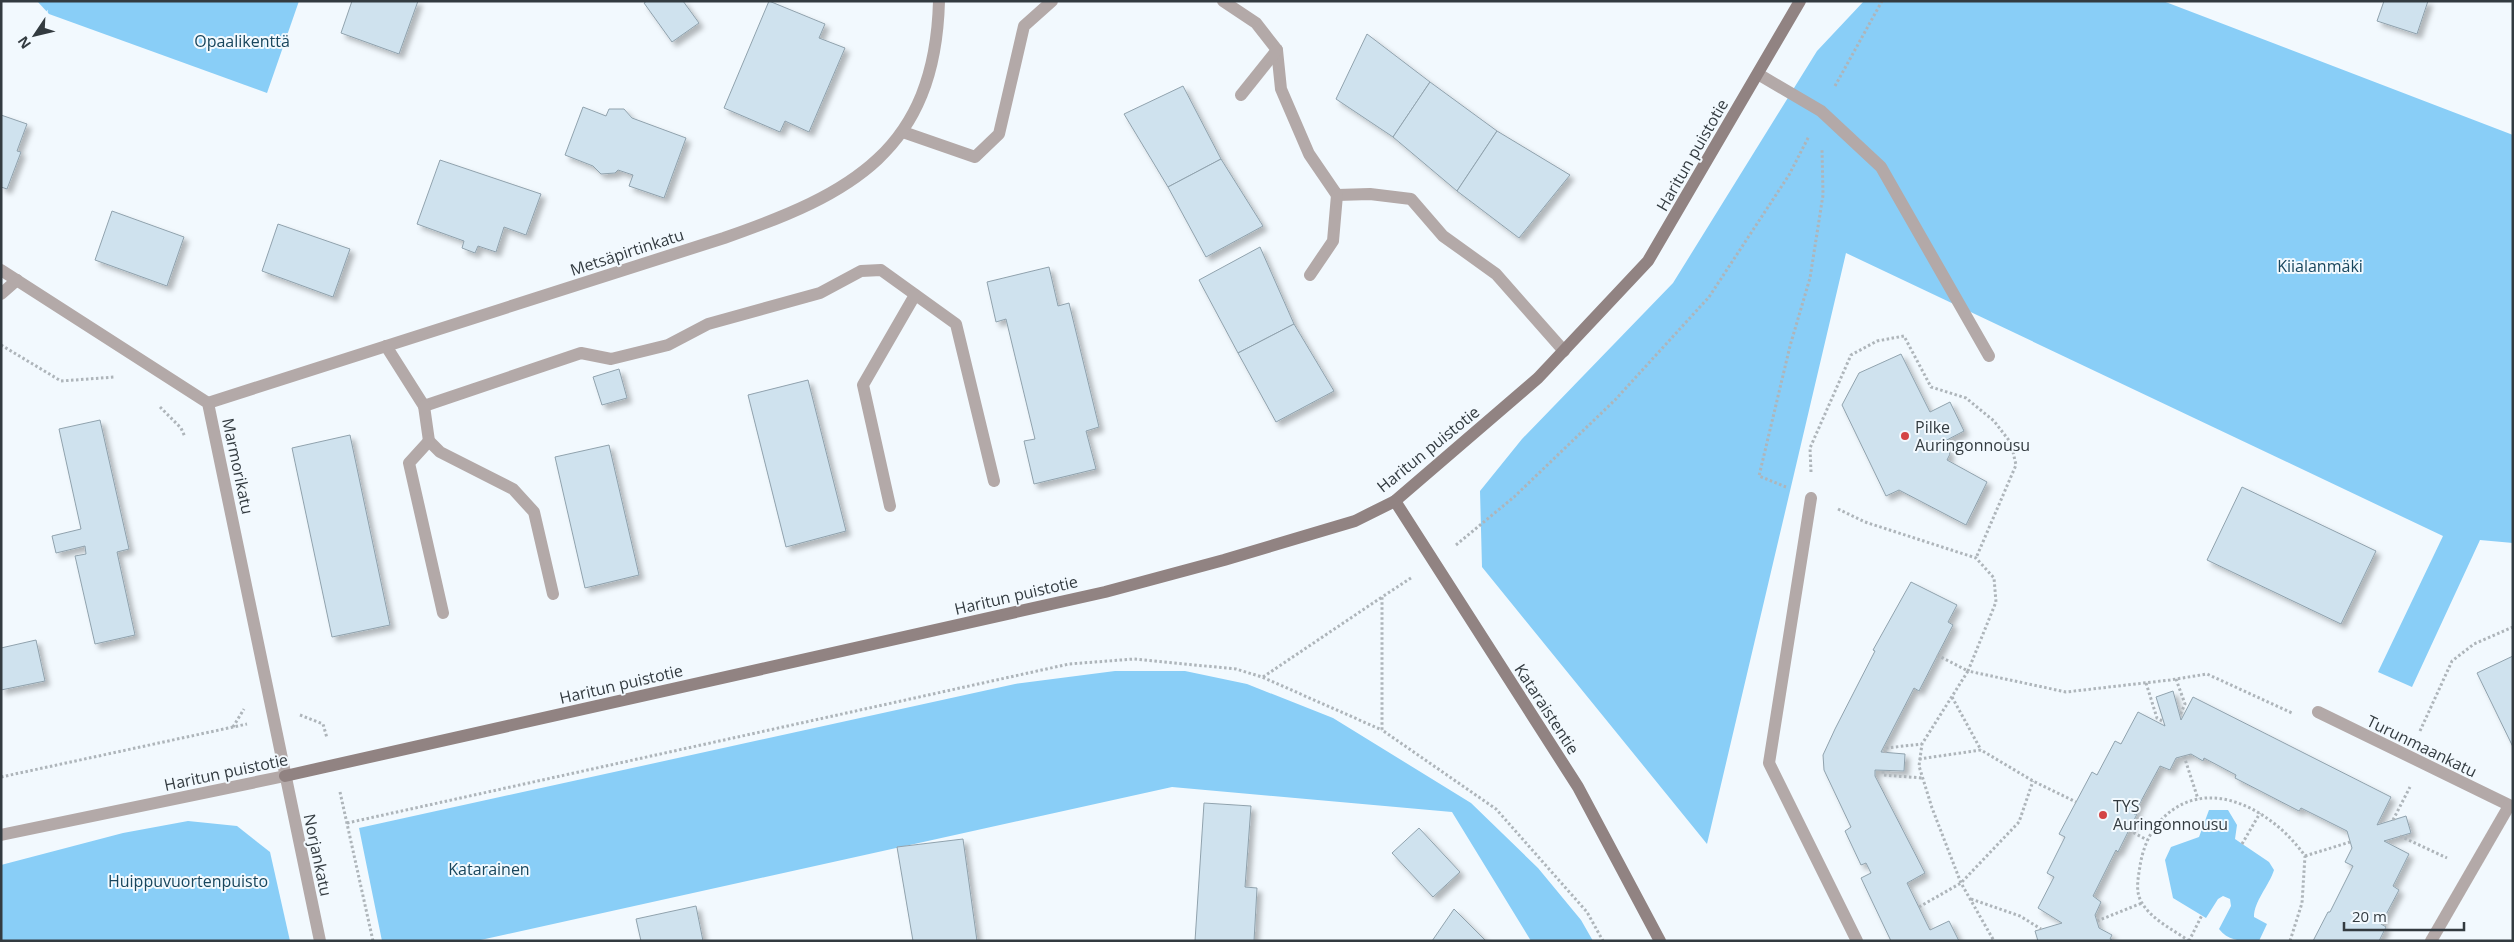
<svg xmlns="http://www.w3.org/2000/svg" width="2514" height="942" viewBox="0 0 2514 942" font-family="'Open Sans',sans-serif">
	<style>
		.green { fill: #89cef7 }
		.building { fill: #cfe2ee; stroke: #90a2ad; filter: url(#shadow) }
		.lines { fill: none; stroke-linecap: round; stroke-linejoin: round }
		.path { stroke: #aeb5ba; stroke-width: 3; stroke-dasharray: 2.5 2.5; stroke-linecap: butt }
		.lane { stroke: #b3a9a8; stroke-width: 12 }
		.street { stroke: #b3a9a8; stroke-width: 12 }
		.secondary { stroke: #918382; stroke-width: 12 }
		.poi-dot { fill: #d44445; stroke: #f2f9fe; stroke-width: 2 }
		.labels { text-anchor: middle; stroke-width: 4; stroke-linejoin: round; paint-order: stroke }
		.park-label { font-size: 16px; fill: #18465d; stroke: #f2f9fe }
		.street-label { font-size: 16px; fill: #333b40; stroke: #f2f9fe }
		.poi-label { font-size: 16px; fill: #333b40; stroke: #f2f9fe; text-anchor: start }
	</style>
	<defs>
		<filter id="shadow"><feDropShadow dx="4.5" dy="4.5" stdDeviation="2.5" flood-color="#0004"/></filter>
	</defs>
	<rect width="100%" height="100%" fill="#f2f9fe"/>
	<!-- green -->
	<g class="green">
		<polygon points="37,1 299,1 267,93 49,14"/>
		<polygon points="1864,1 2163,1 2513,135 2513,543 2480,540 2412,687 2378,672 2443,536 1846,253 1707,844 1482,567 1480,491 1522,439 1673,283 1817,51"/>
		<polygon points="1115,671 1185,671 1247,684 1333,718 1471,803 1538,868 1581,920 1593,941 1531,941 1452,812 1172,787 476,941 382,941 359,828 1015,684"/>
		<path d="M2209,810H2228L2237,825L2235,839L2269,862L2274,870C2269,886 2254,901 2254,917L2267,924L2259,941C2243,941 2229,942 2219,929L2231,906L2230,899L2223,896L2218,899L2206,918L2173,898L2165,860L2171,847L2199,837Z"/>
		<polygon points="188,821 237,826 270,852 290,941 1,941 1,865 123,833"/>
	</g>
	<!-- building -->
	<g class="building">
		<polygon points="352,1 418,1 399,54 341,33"/>
		<polygon points="647,1 683,1 699,23 672,42 644,3"/>
		<polygon points="769,1 825,24 819,38 845,48 809,132 785,121 780,132 724,108"/>
		<polygon points="2384,1 2428,1 2417,34 2377,21"/>
		<polygon points="1367,34 1430,82 1393,137 1336,99"/>
		<polygon points="1430,82 1497,131 1457,191 1393,137"/>
		<polygon points="1183,86 1221,159 1168,187 1124,114"/>
		<polygon points="583,107 606,116 609,109 624,109 632,118 686,138 664,198 629,186 633,175 618,170 615,173 601,174 593,166 565,155"/>
		<polygon points="1,115 27,124 17,151 21,152 7,189 1,187"/>
		<polygon points="1497,131 1570,175 1519,238 1457,191"/>
		<polygon points="1221,159 1263,226 1206,257 1168,187"/>
		<polygon points="440,160 541,194 526,235 504,227 496,252 478,246 475,253 462,248 464,241 417,224"/>
		<polygon points="112,211 184,237 167,286 95,260"/>
		<polygon points="278,224 350,249 333,297 262,271"/>
		<polygon points="1260,247 1294,324 1238,353 1199,280"/>
		<polygon points="1049,267 1058,306 1069,303 1099,427 1086,431 1096,469 1034,484 1024,441 1035,439 1006,319 996,322 987,282"/>
		<polygon points="1294,324 1334,391 1276,422 1238,353"/>
		<polygon points="1901,354 1930,412 1950,402 1964,431 1943,442 1950,454 1947,460 1987,482 1966,525 1899,490 1886,496 1842,405 1859,373"/>
		<polygon points="619,369 627,398 602,405 593,377"/>
		<polygon points="808,380 846,531 786,547 748,395"/>
		<polygon points="100,420 129,549 117,552 135,635 95,644 75,556 86,554 85,546 56,553 52,536 81,529 59,429"/>
		<polygon points="350,435 390,625 332,637 292,448"/>
		<polygon points="609,445 639,575 585,588 555,457"/>
		<polygon points="2242,487 2376,551 2341,624 2207,560"/>
		<polygon points="1911,582 1957,605 1948,622 1953,625 1919,691 1914,688 1881,752 1905,754 1904,771 1875,770 1875,776 1925,873 1907,883 1927,924 1930,930 1949,921 1959,941 1891,941 1861,878 1871,873 1866,863 1861,865 1845,831 1851,827 1824,770 1823,755 1835,729 1875,651 1873,650"/>
		<polygon points="36,640 45,681 1,690 1,648"/>
		<polygon points="2513,656 2513,747 2477,673"/>
		<polygon points="2173,691 2181,720 2193,697 2391,797 2377,825 2406,816 2411,833 2384,841 2409,854 2393,886 2399,890 2381,924 2386,927 2379,941 2313,941 2328,912 2330,912 2353,866 2345,862 2352,848 2347,831 2301,808 2299,811 2235,778 2236,775 2204,758 2203,761 2191,754 2176,758 2170,770 2160,766 2134,814 2137,814 2118,852 2116,850 2093,896 2101,902 2095,915 2099,928 2112,935 2110,939 2114,941 2038,941 2035,931 2062,923 2038,908 2054,877 2047,873 2065,837 2059,834 2092,772 2097,775 2115,741 2121,744 2138,712 2165,726 2156,697"/>
		<polygon points="1204,803 1251,806 1245,887 1257,888 1254,941 1195,941"/>
		<polygon points="1419,828 1460,872 1433,897 1392,853"/>
		<polygon points="963,839 977,941 913,941 897,847"/>
		<polygon points="696,906 703,941 641,941 636,919"/>
		<polygon points="1454,909 1486,941 1432,941"/>
	</g>
	<g class="lines">
		<!-- path -->
		<g class="path">
			<polyline points="1835,86 1882,1"/>
			<polyline points="1,345 61,381 115,377"/>
			<polyline points="160,407 181,428 185,437"/>
			<polyline points="1811,472 1810,448 1851,355 1877,341 1904,336 1931,387 1966,398 1994,421 2011,443 2016,465 1976,558"/>
			<polyline points="1786,487 1759,476 1790,346 1810,278 1823,195 1822,149"/>
			<polyline points="1838,509 1865,522 1976,558 1994,578 1996,602 1968,671 2066,692 2170,680 2207,674 2292,713"/>
			<polyline points="1456,545 1514,497 1615,400 1709,297 1789,175 1809,136"/>
			<polyline points="1411,578 1382,597 1382,730 1496,809 1587,912 1603,941"/>
			<polyline points="1937,655 1968,671 1922,744 1919,766 1932,808 1961,883 1994,941"/>
			<polyline points="1263,677 1382,597"/>
			<polyline points="2176,679 2185,704 2180,715"/>
			<polyline points="2146,683 2157,718 2164,722"/>
			<polyline points="1952,697 1981,750"/>
			<polyline points="300,715 323,724 327,738"/>
			<polyline points="233,727 244,709"/>
			<polyline points="2420,731 2452,661 2474,644 2513,627"/>
			<polyline points="1885,753 1886,748 1922,744"/>
			<polyline points="2184,756 2198,799"/>
			<polyline points="1919,759 1981,750 2033,781 2076,802"/>
			<polyline points="1883,771 1883,775 1923,778"/>
			<polyline points="1,777 247,724"/>
			<polyline points="340,792 373,941"/>
			<polyline points="2393,820 2410,787"/>
			<polyline points="347,823 1069,664 1134,659 1236,669 1262,677 1382,730"/>
			<polyline points="2129,830 2147,840"/>
			<polyline points="2400,836 2447,858"/>
			<polyline points="2242,844 2260,813"/>
			<polyline points="2305,856 2350,842"/>
			<polyline points="1971,899 2020,916 2041,929"/>
			<polyline points="1919,907 1961,883 2019,822 2033,781"/>
			<polyline points="2097,921 2142,903"/>
			<path d="M2189,941C2174,930 2152,920 2142,903C2135,892 2138,879 2140,866C2143,847 2150,831 2164,817C2210,773 2275,813 2305,856L2302,903L2290,941"/>
			<polyline points="2189,941 2202,915"/>
		</g>
		<!-- lane -->
		<g class="lane">
			<polyline points="1223,1 1256,23 1277,50 1281,89 1309,154 1337,195 1370,194 1411,199 1443,236 1496,274 1564,351"/>
			<polyline points="1758,74 1821,111 1881,167 1989,356"/>
			<polyline points="1241,95 1277,50"/>
			<polyline points="903,132 975,157 999,134 1024,26 1052,1"/>
			<polyline points="1310,275 1333,241 1337,195"/>
			<polyline points="1,294 17,280"/>
			<polyline points="386,346 424,406 581,353 611,359 668,345 708,324 820,293 861,271 881,270 956,324 994,481"/>
			<polyline points="424,406 429,441 440,452 513,489 534,512 553,594"/>
			<polyline points="429,441 409,463 443,613"/>
			<polyline points="1811,498 1769,763 1857,941"/>
			<polyline points="890,506 863,385 915,295"/>
		</g>
		<!-- street -->
		<g class="street">
			<polyline points="1,270 208,403 320,941"/>
			<path d="M208,403L724,238C851,194 935,151 939,1"/>
			<polyline points="2318,712 2513,807"/>
			<polyline points="1,835 285,776"/>
			<polyline points="2431,941 2509,806"/>
		</g>
		<!-- secondary -->
		<g class="secondary">
			<polyline points="1395,501 1578,787 1660,941"/>
			<polyline points="285,776 1105,592 1224,560 1355,521 1395,501 1538,378 1648,261 1800,1"/>
		</g>
	</g>
	<!-- markers -->
	<g class="poi-dot">
		<circle cx="1905" cy="436" r="5"/>
		<circle cx="2103" cy="815" r="5"/>
	</g>
	<g class="labels">
		<!-- park labels -->
		<g class="park-label">
			<text x="242" y="47">Opaalikenttä</text>
			<text x="2320" y="272">Kiialanmäki</text>
			<text x="489" y="875">Katarainen</text>
			<text x="188" y="887">Huippuvuortenpuisto</text>
		</g>
		<!-- street labels -->
		<g class="street-label">
			<text transform="translate(1692 155) rotate(-60)" y="6">Haritun puistotie</text>
			<text transform="translate(627 252) rotate(-18)" y="6">Metsäpirtinkatu</text>
			<text transform="translate(1428 449) rotate(-39)" y="6">Haritun puistotie</text>
			<text transform="translate(238 466) rotate(78)" y="6">Marmorikatu</text>
			<text transform="translate(1016 595) rotate(-13)" y="6">Haritun puistotie</text>
			<text transform="translate(621 684) rotate(-13)" y="6">Haritun puistotie</text>
			<text transform="translate(1547 709) rotate(57)" y="6">Kataraistentie</text>
			<text transform="translate(2422 746) rotate(26)" y="6">Turunmaankatu</text>
			<text transform="translate(226 772) rotate(-12)" y="6">Haritun puistotie</text>
			<text transform="translate(318 855) rotate(78)" y="6">Norjankatu</text>
		</g>
		<!-- poi labels -->
		<g class="poi-label">
			<text x="1915" y="433">Pilke<tspan x="1915" dy="18">Auringonnousu</tspan></text>
			<text x="2113" y="812">TYS<tspan x="2113" dy="18">Auringonnousu</tspan></text>
		</g>
	</g>
	<!-- border -->
	<rect width="2514" height="942" fill="none" stroke="#333b40" stroke-width="5"/>
	<!-- north arrow -->
	<g transform="translate(35 35) rotate(235)" stroke="#f2f9fe" stroke-width="4" paint-order="stroke">
	<path d="M0-4L9 19L0 12L-9 19Z" fill="#333b40"/>
	<text y="-8" font-size="14" font-weight="bold" text-anchor="middle" fill="#333b40">N</text>
	</g>
	<!-- scale -->
	<path d="M2344 922v8h120v-8" fill="none" stroke="#333b40" stroke-width="2.5"/>
	<text x="2352" y="922" font-size="15" fill="#333b40" stroke="#f2f9fe" stroke-width="4" paint-order="stroke">20 m</text>
</svg>
